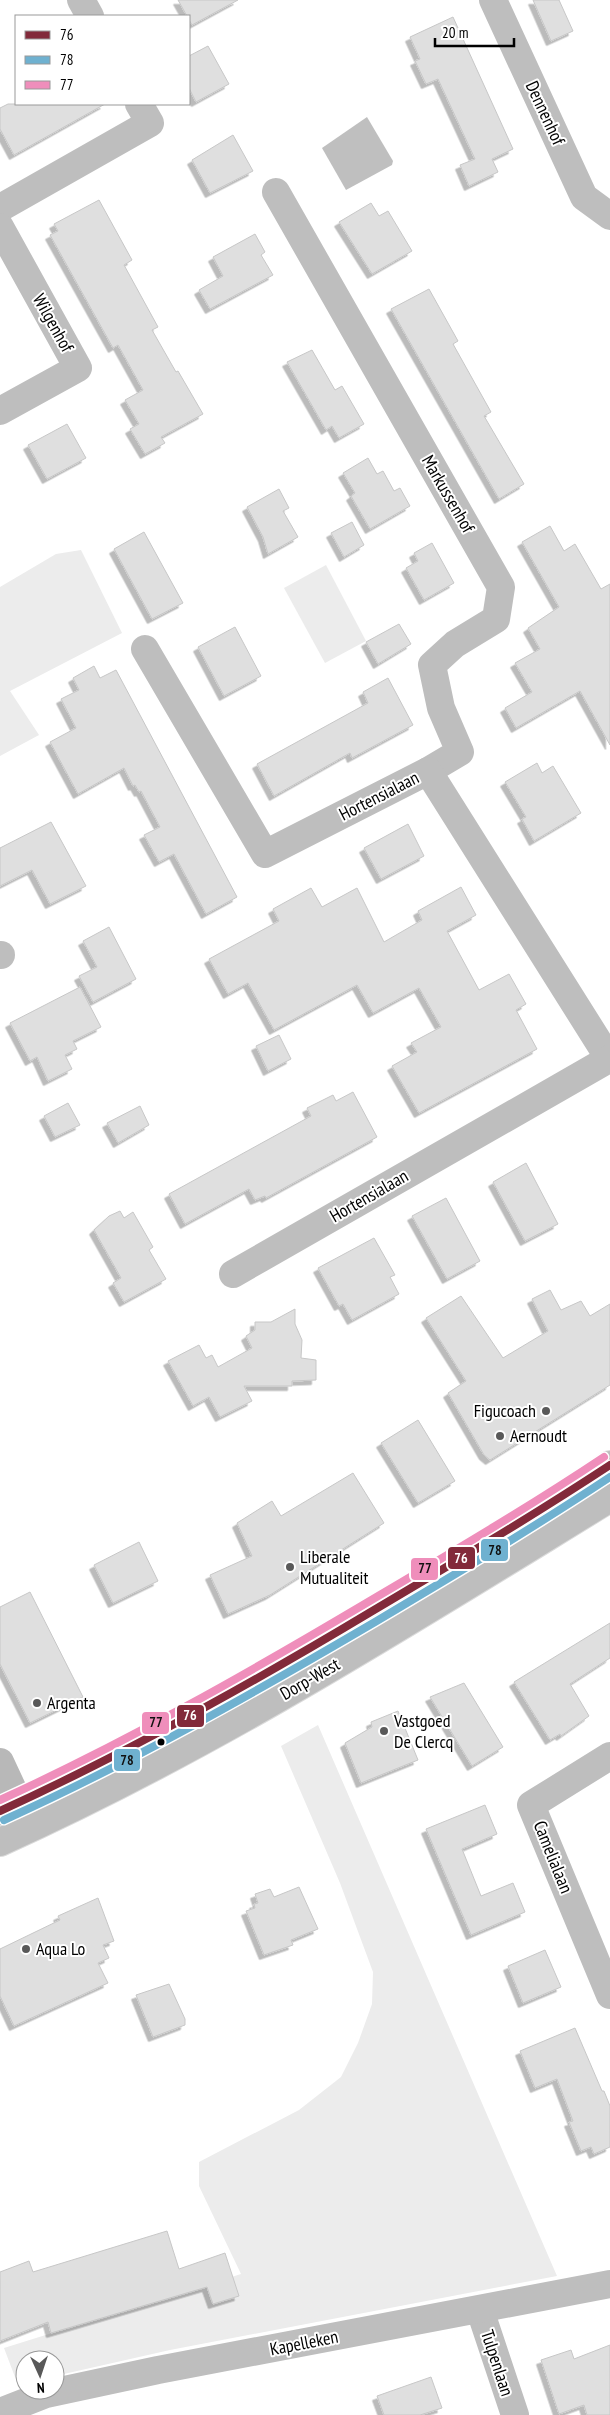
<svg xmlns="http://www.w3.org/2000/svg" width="610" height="2415" viewBox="0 0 610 2415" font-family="'PT Sans Narrow',sans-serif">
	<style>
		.green { fill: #ececec }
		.water { fill: #bfbfbf }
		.building { fill: #dfdfdf; stroke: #c7c7c7; filter: url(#shadow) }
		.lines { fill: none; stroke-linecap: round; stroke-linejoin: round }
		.primary-casing { stroke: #dbdbdb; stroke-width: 30 }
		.street { stroke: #bebebe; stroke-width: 28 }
		.secondary { stroke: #b8b8b8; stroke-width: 28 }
		.primary { stroke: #bebebe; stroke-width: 28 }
		.bus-1-casing { stroke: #fff; stroke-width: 11 }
		.bus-2-casing { stroke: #fff; stroke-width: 11 }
		.bus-3-casing { stroke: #fff; stroke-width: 11 }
		.bus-1 { stroke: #822a3a; stroke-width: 8 }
		.bus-2 { stroke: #6fb1d0; stroke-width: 8 }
		.bus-3 { stroke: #ef8ebb; stroke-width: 8 }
		.poi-dot { fill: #595959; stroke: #fff; stroke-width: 2 }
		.bus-dot { fill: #000; stroke: #fff; stroke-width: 2 }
		.labels { text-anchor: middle; stroke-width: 4; stroke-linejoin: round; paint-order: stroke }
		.street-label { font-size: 18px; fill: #000; stroke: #fff }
		.poi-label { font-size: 18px; fill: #000; stroke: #fff; text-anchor: start }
		.line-badge { stroke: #fff; stroke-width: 2 }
		.badge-label { font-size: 14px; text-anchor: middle; font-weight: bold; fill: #fff }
		.pale-badge-label { font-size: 14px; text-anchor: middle; font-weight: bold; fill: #111 }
	</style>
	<defs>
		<filter id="shadow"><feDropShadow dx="-4.5" dy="4.5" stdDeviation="0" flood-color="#0004"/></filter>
	</defs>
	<rect width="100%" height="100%" fill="#fff"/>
	<!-- green -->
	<g class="green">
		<polygon points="81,550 122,633 10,691 39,735 0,756 0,587 56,554"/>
		<polygon points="326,565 366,641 325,663 284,588"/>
		<polygon points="318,1725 557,2276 170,2350 55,2376 55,2360 25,2360 25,2383 18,2385 4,2348 241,2274 199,2186 199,2162 299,2110 341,2077 358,2043 372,2004 373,1972 340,1883 281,1746"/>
	</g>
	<!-- water -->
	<polygon class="water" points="367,117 393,161 392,165 346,190 322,148"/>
	<!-- building -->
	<g class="building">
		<polygon points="178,0 238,0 192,25"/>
		<polygon points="533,0 559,0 573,31 551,41"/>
		<polygon points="453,17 513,149 492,159 498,172 469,186 460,165 475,159 438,79 426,84 415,61 420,59 410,37"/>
		<polygon points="208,46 229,84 196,102 189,88 189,56"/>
		<polygon points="8,104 105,104 14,155 0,129 0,108"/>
		<polygon points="233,135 253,171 210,193 192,160"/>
		<polygon points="99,200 132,260 124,265 158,327 152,330 176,372 178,371 203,414 161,437 165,443 145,454 130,429 139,424 125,400 143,390 118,345 113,348 50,235 58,231 54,224"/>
		<polygon points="371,203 379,216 388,211 412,251 372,274 339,222"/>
		<polygon points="255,234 265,252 261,255 273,275 210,309 199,290 223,276 213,257"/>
		<polygon points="429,289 458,341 453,344 491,412 484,416 524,484 499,499 391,309"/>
		<polygon points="312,350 335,390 342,386 364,424 339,438 332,426 326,430 287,362"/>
		<polygon points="67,424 86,458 47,479 28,445"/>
		<polygon points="368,458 377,474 383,471 394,491 400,488 410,506 370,529 351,496 355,493 343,473"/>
		<polygon points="279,489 289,508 283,511 298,537 268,554 263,537 247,507"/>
		<polygon points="352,522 364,545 344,557 331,533"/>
		<polygon points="550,526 564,551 575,544 601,589 610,584 610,745 580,691 516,728 505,708 532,692 515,663 540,649 528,628 559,607 522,542"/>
		<polygon points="144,532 183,603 152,619 114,549"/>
		<polygon points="432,543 454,583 424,600 406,568 418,561 414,553"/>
		<polygon points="399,624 411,644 378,664 366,642"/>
		<polygon points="235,627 261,676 224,696 198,647"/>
		<polygon points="94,666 100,678 116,670 237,897 206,914 174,854 159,862 144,835 160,827 141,791 139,792 135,785 133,786 124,768 78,794 50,742 76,728 61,699 79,690 73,678"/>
		<polygon points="388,678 413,725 352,758 350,753 274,796 257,764 368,703 363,692"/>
		<polygon points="537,763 542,773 553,766 581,813 534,841 522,819 526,817 505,782"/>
		<polygon points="51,822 86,886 50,904 32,870 0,886 0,848"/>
		<polygon points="408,824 424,856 381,879 364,848"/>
		<polygon points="461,887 476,915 447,931 479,990 509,974 526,1004 516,1010 537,1049 419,1113 392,1066 417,1052 411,1043 441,1027 419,988 373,1013 357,985 274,1030 248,983 228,994 209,959 279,921 273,909 311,888 322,907 357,888 384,942 422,920 418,911"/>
		<polygon points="109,927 136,979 93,1002 79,976 97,967 83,941"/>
		<polygon points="80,987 101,1027 73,1041 77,1049 65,1055 72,1069 48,1081 37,1057 30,1061 10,1023"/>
		<polygon points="279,1035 291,1059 268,1071 256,1046"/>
		<polygon points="353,1092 377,1137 266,1198 265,1196 255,1200 249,1189 185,1224 169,1194 311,1116 307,1108 333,1095 336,1101"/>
		<polygon points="68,1103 80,1125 55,1137 44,1116"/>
		<polygon points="140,1106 149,1125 118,1143 107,1123"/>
		<polygon points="526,1163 558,1224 525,1241 493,1182"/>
		<polygon points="446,1198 480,1261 447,1279 412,1216"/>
		<polygon points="120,1211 124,1218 133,1212 153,1247 149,1250 166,1279 124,1302 113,1283 121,1278 94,1230 109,1216"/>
		<polygon points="374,1238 395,1275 390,1277 399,1294 352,1320 343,1304 339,1306 318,1268"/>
		<polygon points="550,1290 561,1310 581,1301 590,1316 610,1304 610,1385 490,1460 484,1455 448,1393 466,1381 426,1318 461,1296 503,1358 548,1331 532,1299"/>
		<polygon points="295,1309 295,1324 302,1340 301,1358 316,1360 316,1380 292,1381 292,1386 244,1386 252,1401 220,1417 209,1397 193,1406 168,1361 199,1345 206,1358 212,1355 218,1367 252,1348 246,1336 255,1330 255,1322 271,1322"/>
		<polygon points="418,1420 455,1481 418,1503 381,1443"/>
		<polygon points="353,1473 384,1523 270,1595 228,1614 210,1575 252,1556 237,1523 272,1501 281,1516"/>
		<polygon points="139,1542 158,1581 113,1603 94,1565"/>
		<polygon points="30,1592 83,1697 30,1723 0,1664 0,1607"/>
		<polygon points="610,1623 610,1658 570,1684 589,1716 561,1736 560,1734 550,1740 514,1682"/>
		<polygon points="464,1683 503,1747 472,1766 430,1697"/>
		<polygon points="398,1711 418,1760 361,1783 345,1743 372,1727 371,1722"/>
		<polygon points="485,1805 497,1834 462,1849 481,1896 513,1883 525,1912 471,1935 426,1829"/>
		<polygon points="299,1887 318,1929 291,1940 293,1945 264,1955 246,1911 255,1908 254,1904 258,1903 255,1894 270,1889 274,1897"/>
		<polygon points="98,1898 114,1941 103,1945 109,1958 98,1963 108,1983 14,2026 0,1996 0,1949 60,1920 58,1916"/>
		<polygon points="545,1950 561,1987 523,2003 508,1966"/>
		<polygon points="169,1984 185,2019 185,2025 153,2037 136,1995"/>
		<polygon points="575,2028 602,2091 604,2091 610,2106 610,2147 594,2154 591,2147 581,2151 569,2122 573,2121 557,2079 535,2088 520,2051"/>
		<polygon points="167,2231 179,2269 225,2253 239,2296 213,2304 207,2287 51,2333 48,2322 0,2341 0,2272 29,2261 33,2272"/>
		<polygon points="610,2345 610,2415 587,2415 584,2405 559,2414 541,2360 571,2350 574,2359"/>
		<polygon points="431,2377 442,2408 420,2415 384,2415 377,2396"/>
	</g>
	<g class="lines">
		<!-- primary casing -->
		<g class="primary-casing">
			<g id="primary">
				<path d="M0,1811C122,1757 238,1691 353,1623C439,1572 527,1521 610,1465"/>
				<path d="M0,1842C213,1746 411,1620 610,1498"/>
			</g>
		</g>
		<!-- street -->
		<g class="street">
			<polyline points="81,0 90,16"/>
			<polyline points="493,0 584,197 610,216"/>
			<polyline points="276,192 501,587 496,619 455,644 432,665 441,708 460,752 428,771"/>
			<polyline points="0,208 150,123 139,104"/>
			<polyline points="0,227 78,368 0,411"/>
			<polyline points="145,649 265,854 428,771 610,1060"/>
			<polyline points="0,955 1,955"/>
			<polyline points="233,1274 609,1059"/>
			<polyline points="610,1756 531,1805 610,1995"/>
			<polyline points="480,2310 515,2415"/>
			<polyline points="0,2412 46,2394 158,2370 610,2284"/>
		</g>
		<!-- secondary -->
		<polyline class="secondary" points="0,1762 29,1824"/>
		<!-- primary -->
		<use href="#primary" class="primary"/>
		<!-- bus-1 casing -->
		<g class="bus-1-casing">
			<path id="bus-1" d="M0,1811C127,1753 249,1685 369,1613C450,1565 531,1517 610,1465"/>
		</g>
		<!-- bus-2 casing -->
		<g class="bus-2-casing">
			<path id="bus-2" d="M4,1820C132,1762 254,1693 375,1622C454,1575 533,1528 610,1477"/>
		</g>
		<!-- bus-3 casing -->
		<g class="bus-3-casing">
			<path id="bus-3" d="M0,1800C125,1743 245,1675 363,1605C444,1557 526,1509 604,1457"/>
		</g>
		<!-- bus-1 -->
		<use href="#bus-1" class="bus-1"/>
		<!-- bus-2 -->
		<use href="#bus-2" class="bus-2"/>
		<!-- bus-3 -->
		<use href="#bus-3" class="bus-3"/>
	</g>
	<!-- markers -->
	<g class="poi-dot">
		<circle cx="546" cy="1411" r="5"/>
		<circle cx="500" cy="1436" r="5"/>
		<circle cx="290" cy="1567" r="5"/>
		<circle cx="37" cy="1703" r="5"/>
		<circle cx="384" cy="1731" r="5"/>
		<circle cx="26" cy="1949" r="5"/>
	</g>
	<circle class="bus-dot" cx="161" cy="1742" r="4.5"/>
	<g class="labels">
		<!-- street labels -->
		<g class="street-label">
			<text transform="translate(545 113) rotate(65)" y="6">Dennenhof</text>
			<text transform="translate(53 323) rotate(61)" y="6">Wilgenhof</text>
			<text transform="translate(448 494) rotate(60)" y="6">Markussenhof</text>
			<text transform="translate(379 796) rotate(-27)" y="6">Hortensialaan</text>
			<text transform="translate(369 1196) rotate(-30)" y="6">Hortensialaan</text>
			<text transform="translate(310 1679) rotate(-30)" y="6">Dorp-West</text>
			<text transform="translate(553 1857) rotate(68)" y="6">Camelialaan</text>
			<text transform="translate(304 2343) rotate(-11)" y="6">Kapelleken</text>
			<text transform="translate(497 2363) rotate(72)" y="6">Tulpenlaan</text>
		</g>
		<!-- poi labels -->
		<g class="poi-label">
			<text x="536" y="1417" text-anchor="end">Figucoach</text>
			<text x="510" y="1442">Aernoudt</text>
			<text x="300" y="1563">Liberale<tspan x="300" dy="21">Mutualiteit</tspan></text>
			<text x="47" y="1709">Argenta</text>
			<text x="394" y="1727">Vastgoed<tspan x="394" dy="21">De Clercq</tspan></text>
			<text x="36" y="1955">Aqua Lo</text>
		</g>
	</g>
	<g class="line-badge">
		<rect x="480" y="1538" width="29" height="24" rx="5" fill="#6fb1d0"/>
		<rect x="447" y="1546" width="29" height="24" rx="5" fill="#822a3a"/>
		<rect x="410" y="1557" width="29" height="24" rx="5" fill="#ef8ebb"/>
		<rect x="176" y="1704" width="29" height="24" rx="5" fill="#822a3a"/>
		<rect x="141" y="1711" width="29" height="24" rx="5" fill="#ef8ebb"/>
		<rect x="113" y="1748" width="28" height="24" rx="5" fill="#6fb1d0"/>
	</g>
	<g class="badge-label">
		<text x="461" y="1563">76</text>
		<text x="190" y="1720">76</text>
	</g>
	<g class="pale-badge-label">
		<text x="495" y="1555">78</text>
		<text x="425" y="1573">77</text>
		<text x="156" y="1727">77</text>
		<text x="127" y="1765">78</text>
	</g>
	<!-- legend -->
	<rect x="15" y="15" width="175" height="90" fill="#ffffff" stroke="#999999"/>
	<rect x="25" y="31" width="25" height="8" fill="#822a3a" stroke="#999999"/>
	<text x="60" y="40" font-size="15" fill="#000000">76</text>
	<rect x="25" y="56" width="25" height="8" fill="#6fb1d0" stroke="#999999"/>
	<text x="60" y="65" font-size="15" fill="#000000">78</text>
	<rect x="25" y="81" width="25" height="8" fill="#ef8ebb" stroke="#999999"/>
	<text x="60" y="90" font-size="15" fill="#000000">77</text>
	<!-- north arrow -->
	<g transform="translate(40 2375) rotate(177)"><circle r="24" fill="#ffffff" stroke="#999999"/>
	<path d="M0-4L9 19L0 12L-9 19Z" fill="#595959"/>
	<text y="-8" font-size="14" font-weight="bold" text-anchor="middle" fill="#000000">N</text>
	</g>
	<!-- scale -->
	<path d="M435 38v8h79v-8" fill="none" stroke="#000000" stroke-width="2.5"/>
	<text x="442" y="38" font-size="15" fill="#000000" stroke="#ffffff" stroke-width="4" paint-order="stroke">20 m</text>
</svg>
